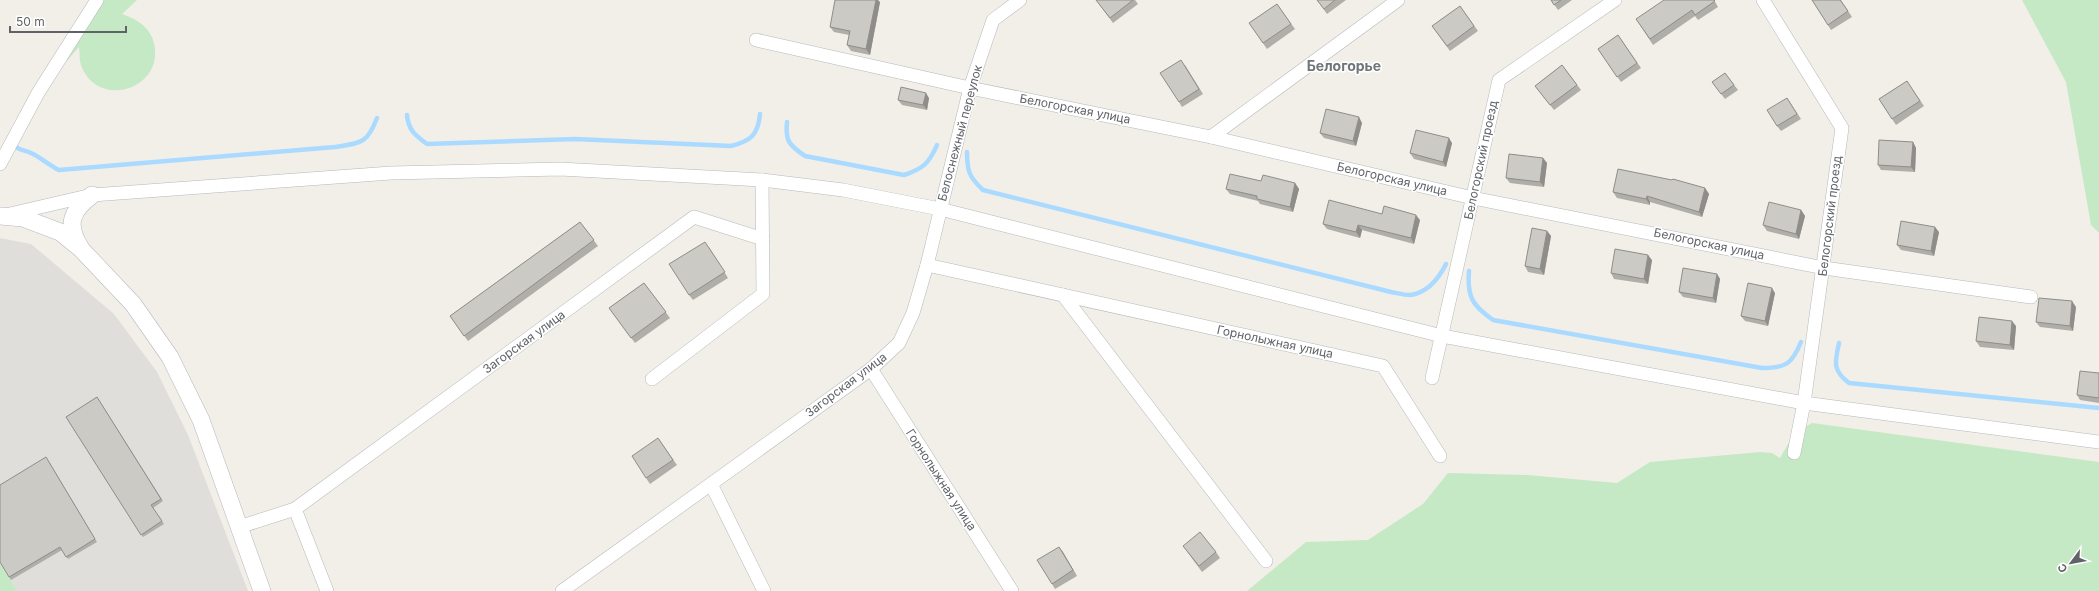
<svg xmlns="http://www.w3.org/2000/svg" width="2099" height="591" viewBox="0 0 2099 591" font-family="Inter,sans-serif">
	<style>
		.industrial { fill: #e0deda }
		.green { fill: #c5e8c5 }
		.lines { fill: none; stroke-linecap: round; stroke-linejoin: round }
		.stream { stroke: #aadaff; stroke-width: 4.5 }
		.minor-casing { stroke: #b5b8bc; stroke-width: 14 }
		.tertiary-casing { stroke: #b5b8bc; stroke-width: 18 }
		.minor { stroke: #fff; stroke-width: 13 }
		.tertiary { stroke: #fff; stroke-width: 17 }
		.wall { fill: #afaea9 }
		.shaded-wall { fill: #8f8d8a }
		.building { fill: #cccac5; stroke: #8f8d8a }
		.labels { text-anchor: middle; stroke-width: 3; stroke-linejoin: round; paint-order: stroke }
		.street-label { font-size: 12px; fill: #5f6368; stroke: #fff }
		.quarter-label { font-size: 14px; font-weight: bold; fill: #70757a; stroke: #fff }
	</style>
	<rect width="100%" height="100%" fill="#f1efe8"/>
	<!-- industrial -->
	<polygon class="industrial" points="0,238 31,244 114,314 157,372 188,435 248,591 17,591 0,563"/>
	<!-- green -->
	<g class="green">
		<path d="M103,0H137L122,14C137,19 150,27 154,43C165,90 97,110 81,65C79,59 80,53 79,47L57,72Z"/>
		<polygon points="2022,0 2099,0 2099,233 2091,225 2066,82"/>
		<polygon points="1812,423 2099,462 2099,591 1247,591 1306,542 1368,540 1423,504 1448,473 1527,475 1617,483 1650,462 1760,452 1772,453 1780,458 1794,434"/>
		<polygon points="0,563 17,591 0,591"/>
	</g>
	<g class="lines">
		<!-- stream -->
		<g class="stream">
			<path d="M407,115C408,130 416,136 427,144L575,139L731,146C751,141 758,135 760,114"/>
			<path d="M787,122C785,141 789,145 805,156L904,175C922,169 929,164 937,145"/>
			<path d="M16,147C21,151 25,150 31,153C40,157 49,165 59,170L335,147C361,143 367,144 377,118"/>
			<path d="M967,152C967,171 969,177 983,190L1391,292C1397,293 1404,295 1410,295C1427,293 1439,278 1446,264"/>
			<path d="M1469,271C1467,297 1472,305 1493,320L1762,368C1786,368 1792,364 1801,342"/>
			<path d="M1839,343C1835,362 1832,370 1849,383L2099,408"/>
		</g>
		<!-- minor casing -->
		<g class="minor-casing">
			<g id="minor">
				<polyline points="1763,0 1842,128 1804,403 1794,453"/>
				<polyline points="756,40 970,88 1211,137 1473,198 1824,268 2031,297"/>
				<polyline points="1211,137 1398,0"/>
				<polyline points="0,164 38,93 97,0"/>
				<polyline points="10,214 92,195 391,173 560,169 762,180 843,190 940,209 1442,336 1804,403 2099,442"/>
				<polyline points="927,265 1383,366 1440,456"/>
				<polyline points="1063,295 1266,561"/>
				<polyline points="871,369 1012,591"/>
				<polyline points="1432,378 1499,80 1615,0"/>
				<polyline points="652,379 763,294 762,180"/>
				<polyline points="711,484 764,591"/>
				<polyline points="295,509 694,217 763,239"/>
				<polyline points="239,527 295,509 327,591"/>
				<polyline points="562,591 871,369 899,343 913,313 927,265 970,88 993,20 1020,0"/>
			</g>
		</g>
		<!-- tertiary casing -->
		<g class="tertiary-casing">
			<g id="tertiary">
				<polyline points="0,216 23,218 60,232 81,249 133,304 170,357 201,420 262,591"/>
				<path d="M80,247C66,224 71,211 92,195"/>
			</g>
		</g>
		<!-- minor -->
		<use href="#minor" class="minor"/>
		<!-- tertiary -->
		<use href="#tertiary" class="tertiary"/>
	</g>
	<!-- wall -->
	<g class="wall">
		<polygon points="1096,0 1135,0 1138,4 1113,23"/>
		<polygon points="1317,0 1346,0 1327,14"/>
		<polygon points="1551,0 1572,0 1558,10"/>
		<polygon points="1714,0 1718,7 1698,20 1695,16 1653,45 1636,19"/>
		<polygon points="1812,0 1841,0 1852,17 1831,30"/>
		<polygon points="880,2 870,55 851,51 847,45 849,35 834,32 830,27"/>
		<polygon points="1277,4 1295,29 1267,49 1249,23"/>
		<polygon points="1460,6 1478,31 1450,51 1432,26"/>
		<polygon points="1618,35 1641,68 1621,82 1598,49"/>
		<polygon points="1185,65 1203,94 1182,107 1179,102"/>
		<polygon points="1562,65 1581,90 1554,110 1535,86"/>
		<polygon points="1725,73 1738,90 1725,99 1712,82"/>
		<polygon points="1907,81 1924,106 1896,125 1879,99"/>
		<polygon points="929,98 927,110 902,105 898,100"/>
		<polygon points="1787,98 1801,119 1781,131 1777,126"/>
		<polygon points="1362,123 1356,146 1324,138 1320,133"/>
		<polygon points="1913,142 1916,148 1915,172 1881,170 1878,165"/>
		<polygon points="1452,143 1446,167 1414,159 1410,153"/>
		<polygon points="1543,158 1547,163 1544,187 1510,183 1506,178"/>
		<polygon points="1261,181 1295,183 1299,189 1293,212 1260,204 1258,201 1230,194 1226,189"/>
		<polygon points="1705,188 1709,194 1702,217 1650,202 1650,205 1617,198 1613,192"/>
		<polygon points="1801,210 1805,216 1799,239 1767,231 1763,225"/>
		<polygon points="1382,214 1420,220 1414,244 1362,230 1360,238 1327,229 1323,224"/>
		<polygon points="580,222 598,246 468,341 450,316"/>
		<polygon points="1547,231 1551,236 1544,275 1528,272 1525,266"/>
		<polygon points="1939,232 1934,256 1901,250 1897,245"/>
		<polygon points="709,247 728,278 693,300 689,295"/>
		<polygon points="1652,260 1648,284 1614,279 1611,273"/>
		<polygon points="1717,274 1720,279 1716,303 1683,297 1679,292"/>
		<polygon points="644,283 670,318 635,343 609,308"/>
		<polygon points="1775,293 1768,326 1745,321 1741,316"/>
		<polygon points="2076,307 2073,331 2040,327 2036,322"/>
		<polygon points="2016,326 2014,350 1980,347 1976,341"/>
		<polygon points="2099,373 2099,403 2080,400 2077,395"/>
		<polygon points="97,397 163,501 153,508 164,524 143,537 66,417"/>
		<polygon points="658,438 677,465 650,484 646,478"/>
		<polygon points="48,460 97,542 68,559 62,550 11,580 9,577"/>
		<polygon points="1183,546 1216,552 1220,558 1202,572"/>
		<polygon points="1059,547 1077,576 1055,589 1052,584"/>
	</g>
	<!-- shaded-wall -->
	<g class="shaded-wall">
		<polygon points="876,0 878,0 880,2 870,55 866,49"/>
		<polygon points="926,93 929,98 927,110 923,105"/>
		<polygon points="1359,117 1362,123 1356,146 1353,141"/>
		<polygon points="1449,138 1452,143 1446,167 1443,162"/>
		<polygon points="1913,142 1916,148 1915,172 1911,167"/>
		<polygon points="1543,158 1547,163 1544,187 1540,182"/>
		<polygon points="1295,183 1299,189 1293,212 1290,207"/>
		<polygon points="1705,188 1709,194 1702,217 1699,212"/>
		<polygon points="1647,196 1650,202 1650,205 1646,199"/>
		<polygon points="1801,210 1805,216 1799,239 1796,234"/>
		<polygon points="1416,215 1420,220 1414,244 1411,238"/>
		<polygon points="1358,225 1362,230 1360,238 1356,232"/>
		<polygon points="1935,227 1939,232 1934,256 1931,251"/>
		<polygon points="1547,231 1551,236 1544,275 1540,269"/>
		<polygon points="1648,255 1652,260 1648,284 1644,279"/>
		<polygon points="1717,274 1720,279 1716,303 1713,298"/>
		<polygon points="1772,288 1775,293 1768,326 1765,321"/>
		<polygon points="2072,301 2076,307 2073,331 2070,326"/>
		<polygon points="2012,321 2016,326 2014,350 2010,345"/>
		<polygon points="1059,547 1063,552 1077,576 1073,570"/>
	</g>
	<!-- building -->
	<g class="building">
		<polygon points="835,0 876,0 866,49 847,45 850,31 830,27"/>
		<polygon points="1096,0 1133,0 1110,18"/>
		<polygon points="1317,0 1335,0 1324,9"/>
		<polygon points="1551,0 1561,0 1554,5"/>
		<polygon points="1664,0 1714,0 1715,1 1695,15 1692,10 1650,39 1636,19"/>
		<polygon points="1812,0 1840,0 1848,11 1828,25"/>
		<polygon points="1277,4 1291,24 1263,43 1249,23"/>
		<polygon points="1460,6 1474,26 1447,46 1432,26"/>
		<polygon points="1618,35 1637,63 1617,77 1598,49"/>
		<polygon points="1181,60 1199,89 1179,102 1160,73"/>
		<polygon points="1562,65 1577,85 1550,105 1535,86"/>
		<polygon points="1725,73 1734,85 1721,94 1712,82"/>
		<polygon points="1907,81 1920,101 1892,119 1879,99"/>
		<polygon points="901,87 926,93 923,105 898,100"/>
		<polygon points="1787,98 1797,114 1777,126 1767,110"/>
		<polygon points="1326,109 1359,117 1353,141 1320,133"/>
		<polygon points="1416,130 1449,138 1443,162 1410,153"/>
		<polygon points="1879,140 1913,142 1911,167 1878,165"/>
		<polygon points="1509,154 1543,158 1540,182 1506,178"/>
		<polygon points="1618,169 1672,180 1673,179 1705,188 1699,212 1647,196 1646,199 1613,192"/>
		<polygon points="1230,174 1261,181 1263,175 1295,183 1290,207 1257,199 1257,196 1226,189"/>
		<polygon points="1329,200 1382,214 1384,206 1416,215 1411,238 1358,225 1356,232 1323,224"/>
		<polygon points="1769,202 1801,210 1796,234 1763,225"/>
		<polygon points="1901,221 1935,227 1931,251 1897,245"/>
		<polygon points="580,222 594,240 464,336 450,316"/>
		<polygon points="1532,228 1547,231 1540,269 1525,266"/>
		<polygon points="705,242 725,272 689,295 669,264"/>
		<polygon points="1615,249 1648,255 1644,279 1611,273"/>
		<polygon points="1683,268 1717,274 1713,298 1679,292"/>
		<polygon points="644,283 666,312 631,338 609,308"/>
		<polygon points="1748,283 1772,288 1765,321 1741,316"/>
		<polygon points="2039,298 2072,301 2070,326 2036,322"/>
		<polygon points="1979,317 2012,321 2010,345 1976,341"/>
		<polygon points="2080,371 2099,373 2099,398 2077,395"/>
		<polygon points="97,397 161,499 151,505 162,521 141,535 66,417"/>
		<polygon points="658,438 673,460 646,478 632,456"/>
		<polygon points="46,457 95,539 66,557 60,547 9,577 0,562 0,485"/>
		<polygon points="1200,532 1216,552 1199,566 1183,546"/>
		<polygon points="1059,547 1073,570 1052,584 1037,560"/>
	</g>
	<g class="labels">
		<!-- street labels -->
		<g class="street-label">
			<text transform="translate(1075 109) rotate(11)" y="4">Белогорская улица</text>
			<text transform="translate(960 133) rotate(-75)" y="4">Белоснежный переулок</text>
			<text transform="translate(1481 160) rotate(-78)" y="4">Белогорский проезд</text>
			<text transform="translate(1392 179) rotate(13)" y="4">Белогорская улица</text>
			<text transform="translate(1830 216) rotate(-83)" y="4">Белогорский проезд</text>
			<text transform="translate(1709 244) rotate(12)" y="4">Белогорская улица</text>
			<text transform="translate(524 342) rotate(-36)" y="4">Загорская улица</text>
			<text transform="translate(1275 342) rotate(12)" y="4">Горнолыжная улица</text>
			<text transform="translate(846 385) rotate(-37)" y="4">Загорская улица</text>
			<text transform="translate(941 480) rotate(57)" y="4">Горнолыжная улица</text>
		</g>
		<!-- quarter labels -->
		<g class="quarter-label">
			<text x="1344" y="71">Белогорье</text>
		</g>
	</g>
	<!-- north arrow -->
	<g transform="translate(2071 563) rotate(238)" stroke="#ffffff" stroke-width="3" paint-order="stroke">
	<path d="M0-3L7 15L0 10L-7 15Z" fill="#5f6368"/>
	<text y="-6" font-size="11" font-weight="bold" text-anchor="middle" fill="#5f6368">С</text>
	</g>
	<!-- scale -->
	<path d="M10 26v6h116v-6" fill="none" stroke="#5f6368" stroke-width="2"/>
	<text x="16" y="26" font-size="12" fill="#5f6368" stroke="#ffffff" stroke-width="3" paint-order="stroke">50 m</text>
</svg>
